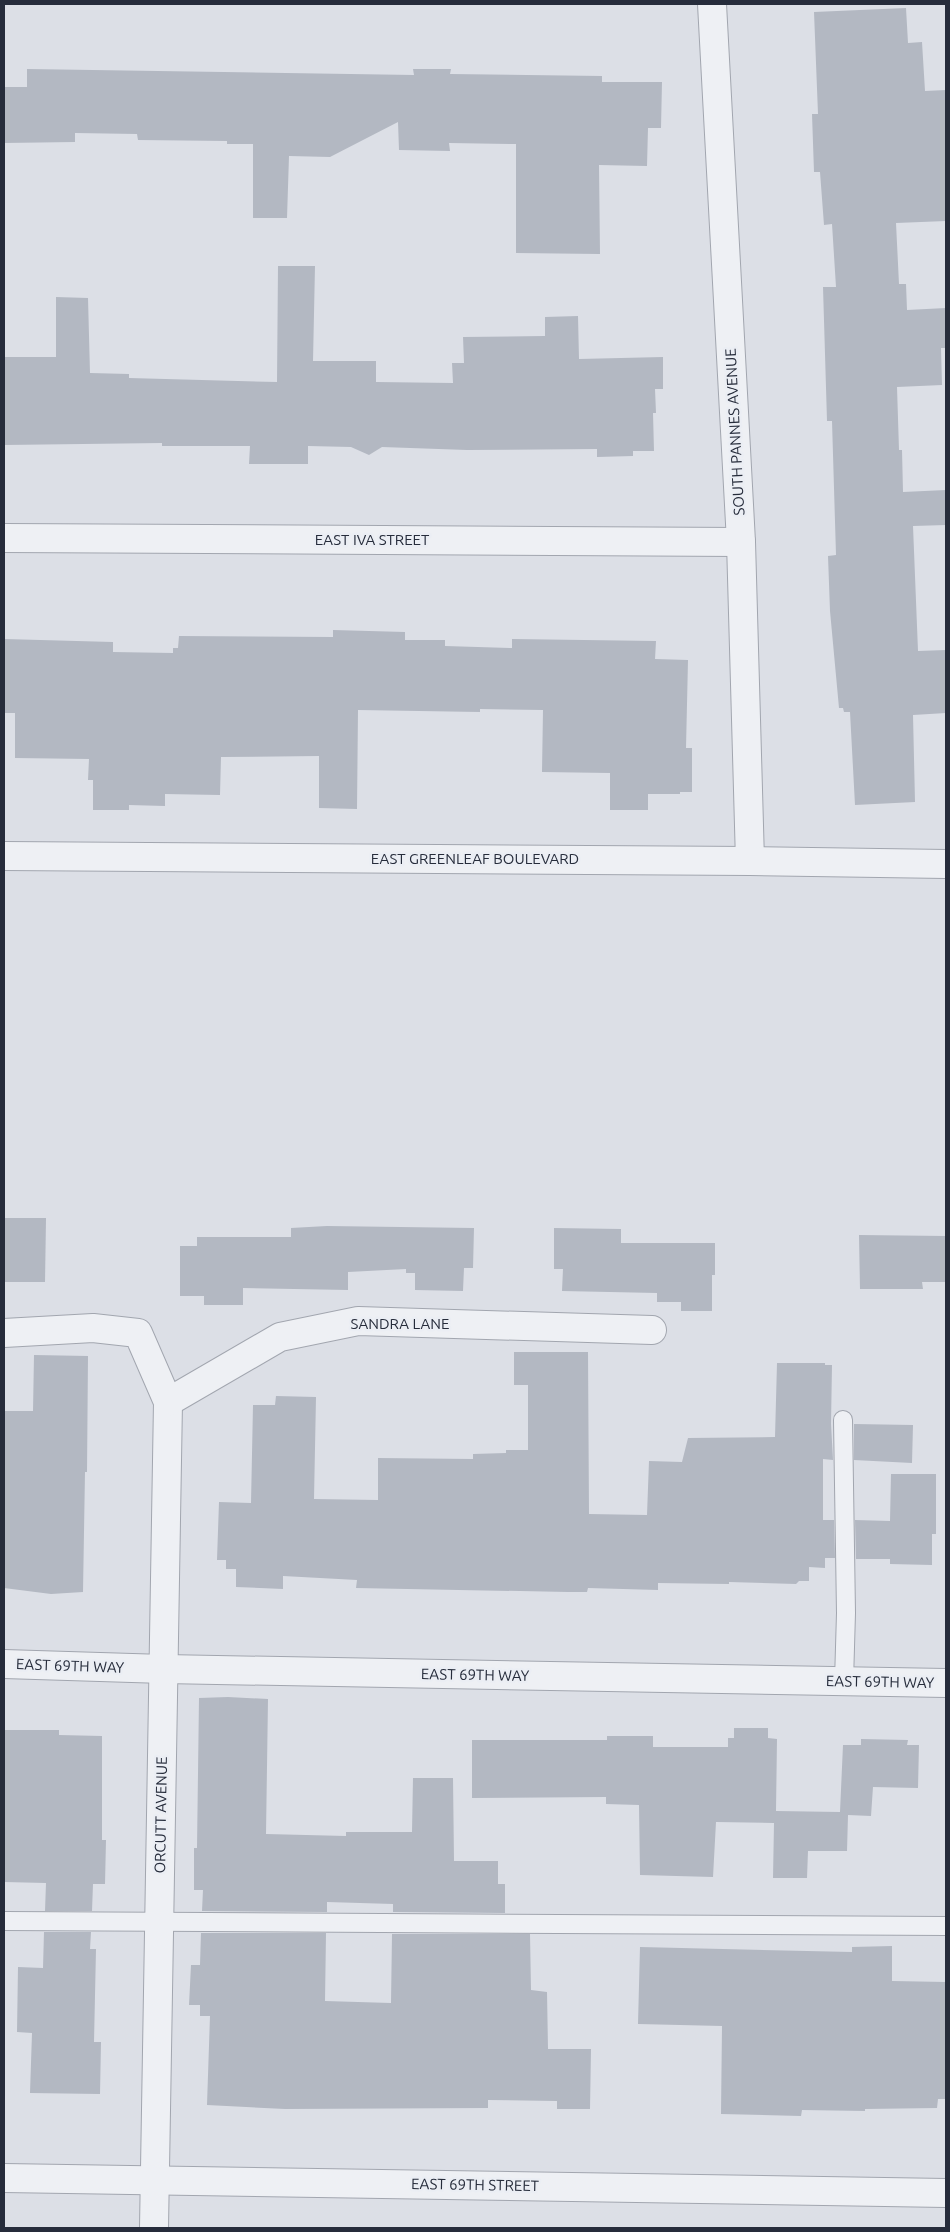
<svg xmlns="http://www.w3.org/2000/svg" width="950" height="2232" viewBox="0 0 950 2232" font-family="Ubuntu,sans-serif">
	<style>
		.building { fill: #b3b8c2 }
		.lines { fill: none; stroke-linecap: round; stroke-linejoin: round }
		.lane-casing { stroke: #a2a6af; stroke-width: 20 }
		.street-casing { stroke: #a2a6af; stroke-width: 30 }
		.lane { stroke: #eef0f4; stroke-width: 18 }
		.street { stroke: #eef0f4; stroke-width: 28 }
		.labels { text-anchor: middle; stroke-width: 5; stroke-linejoin: round; paint-order: stroke }
		.street-label { font-size: 15px; fill: #262c3b; stroke: #ebeef4 }
	</style>
	<rect width="100%" height="100%" fill="#dcdfe6"/>
	<!-- building -->
	<g class="building">
		<polygon points="906,8 908,43 922,42 925,91 946,90 946,221 896,223 899,284 906,284 907,310 946,308 946,348 941,348 942,385 897,387 899,450 902,450 903,492 946,490 946,525 913,526 918,651 946,650 946,713 913,715 915,802 855,805 850,712 844,712 843,708 839,708 830,611 828,556 836,555 832,421 827,421 823,287 836,287 832,224 824,225 820,172 814,172 812,114 818,114 814,12"/>
		<polygon points="27,69 414,75 413,69 451,69 450,74 602,76 602,82 662,82 661,128 648,128 647,166 599,165 600,254 516,253 516,144 449,143 450,151 399,150 398,122 330,157 289,156 287,218 253,218 253,144 227,144 227,141 138,140 137,134 75,133 75,142 4,143 4,87 27,87"/>
		<polygon points="278,266 315,266 313,361 376,361 376,382 453,383 452,363 464,363 463,337 545,336 545,317 578,316 579,359 663,357 663,389 655,389 656,413 653,413 654,451 633,451 633,456 597,457 597,449 467,450 382,447 369,455 351,447 308,446 308,464 249,464 250,446 162,446 162,443 4,445 4,357 56,357 56,297 88,298 90,373 129,374 129,378 277,382"/>
		<polygon points="333,630 405,632 405,640 445,640 445,646 512,648 512,639 656,641 655,659 688,660 686,748 692,748 692,792 680,792 680,794 648,794 648,810 610,810 610,773 542,772 543,710 480,709 480,712 358,710 357,809 319,808 319,756 221,757 220,795 165,794 165,806 129,805 129,810 93,810 93,780 88,780 89,759 15,758 15,713 4,713 4,639 113,642 113,652 173,653 173,648 178,648 179,636 333,637"/>
		<polygon points="4,1218 46,1218 45,1282 4,1282"/>
		<polygon points="327,1226 474,1228 473,1268 464,1268 463,1291 415,1290 415,1273 406,1273 406,1269 348,1272 348,1290 243,1288 243,1305 204,1305 204,1296 180,1296 180,1246 197,1246 197,1237 291,1237 291,1228"/>
		<polygon points="554,1228 621,1229 621,1243 715,1243 715,1275 712,1275 712,1311 681,1311 681,1302 657,1302 657,1293 562,1291 563,1269 554,1269"/>
		<polygon points="859,1235 946,1236 946,1282 922,1282 923,1289 860,1289"/>
		<polygon points="514,1352 588,1352 589,1514 647,1515 649,1461 682,1462 688,1438 775,1437 777,1363 825,1363 825,1365 832,1365 831,1424 833,1460 823,1459 823,1520 834,1520 835,1558 825,1558 825,1568 809,1567 809,1581 799,1581 796,1584 729,1582 729,1584 658,1583 658,1590 588,1588 587,1592 568,1592 356,1588 357,1580 283,1576 283,1589 236,1587 236,1569 226,1569 226,1560 217,1560 219,1502 251,1503 253,1405 275,1405 276,1396 316,1397 314,1499 378,1500 378,1458 473,1459 473,1454 506,1453 506,1450 528,1450 528,1385 514,1385"/>
		<polygon points="34,1355 88,1356 87,1472 85,1472 83,1592 51,1594 4,1588 4,1411 33,1411"/>
		<polygon points="854,1424 913,1425 912,1463 854,1460"/>
		<polygon points="891,1474 936,1474 936,1534 932,1534 932,1565 890,1564 890,1559 856,1559 855,1520 890,1521"/>
		<polygon points="228,1697 268,1699 266,1834 346,1836 346,1832 412,1832 413,1778 453,1778 454,1861 498,1861 498,1884 505,1884 505,1913 393,1912 393,1904 327,1902 327,1912 202,1911 203,1890 194,1890 194,1848 197,1848 199,1698"/>
		<polygon points="734,1728 768,1728 768,1738 777,1739 776,1811 840,1812 843,1745 861,1745 861,1739 908,1740 907,1745 919,1745 918,1788 873,1787 871,1816 848,1815 847,1851 808,1851 807,1878 773,1878 774,1823 716,1822 713,1877 640,1875 639,1805 606,1804 606,1797 472,1798 472,1740 607,1740 607,1736 653,1736 653,1747 728,1747 728,1738 734,1738"/>
		<polygon points="4,1730 59,1730 59,1735 102,1736 102,1840 106,1840 105,1884 93,1884 92,1911 45,1911 46,1883 4,1882"/>
		<polygon points="44,1932 91,1932 90,1949 96,1949 94,2042 101,2042 100,2094 30,2093 32,2033 17,2032 18,1967 43,1968"/>
		<polygon points="201,1933 326,1933 325,2001 391,2003 392,1934 530,1934 531,1990 547,1992 548,2049 591,2049 590,2109 557,2109 557,2101 488,2100 488,2108 285,2109 207,2105 210,2016 200,2016 200,2005 189,2005 191,1965 200,1965"/>
		<polygon points="892,1946 892,1981 946,1982 946,2099 938,2099 937,2108 865,2109 865,2111 802,2110 801,2116 721,2114 722,2026 638,2024 640,1947 852,1952 852,1947"/>
	</g>
	<g class="lines">
		<!-- lane casing -->
		<g class="lane-casing">
			<g id="lane">
				<polyline points="843,1420 846,1613 844,1681"/>
				<polyline points="4,1921 946,1926"/>
			</g>
		</g>
		<!-- street casing -->
		<g class="street-casing">
			<g id="street">
				<polyline points="712,4 741,542 750,861"/>
				<polyline points="4,538 741,542"/>
				<polyline points="4,856 750,861 946,864"/>
				<polyline points="4,1333 93,1328 138,1333 168,1402 154,2228"/>
				<polyline points="168,1402 280,1337 358,1321 652,1330"/>
				<polyline points="4,1664 164,1669 946,1683"/>
				<polyline points="4,2178 946,2193"/>
			</g>
		</g>
		<!-- lane -->
		<use href="#lane" class="lane"/>
		<!-- street -->
		<use href="#street" class="street"/>
	</g>
	<g class="labels">
		<!-- street labels -->
		<g class="street-label">
			<text transform="translate(735 432) rotate(-93)" y="5">SOUTH PANNES AVENUE</text>
			<text x="372" y="545">EAST IVA STREET</text>
			<text x="475" y="864">EAST GREENLEAF BOULEVARD</text>
			<text x="400" y="1329">SANDRA LANE</text>
			<text transform="translate(70 1666) rotate(2)" y="5">EAST 69TH WAY</text>
			<text transform="translate(475 1675) rotate(1)" y="5">EAST 69TH WAY</text>
			<text transform="translate(880 1682) rotate(1)" y="5">EAST 69TH WAY</text>
			<text transform="translate(161 1815) rotate(-89)" y="5">ORCUTT AVENUE</text>
			<text transform="translate(475 2185) rotate(1)" y="5">EAST 69TH STREET</text>
		</g>
	</g>
	<!-- border -->
	<rect width="950" height="2232" fill="none" stroke="#262c3b" stroke-width="10"/>
</svg>
